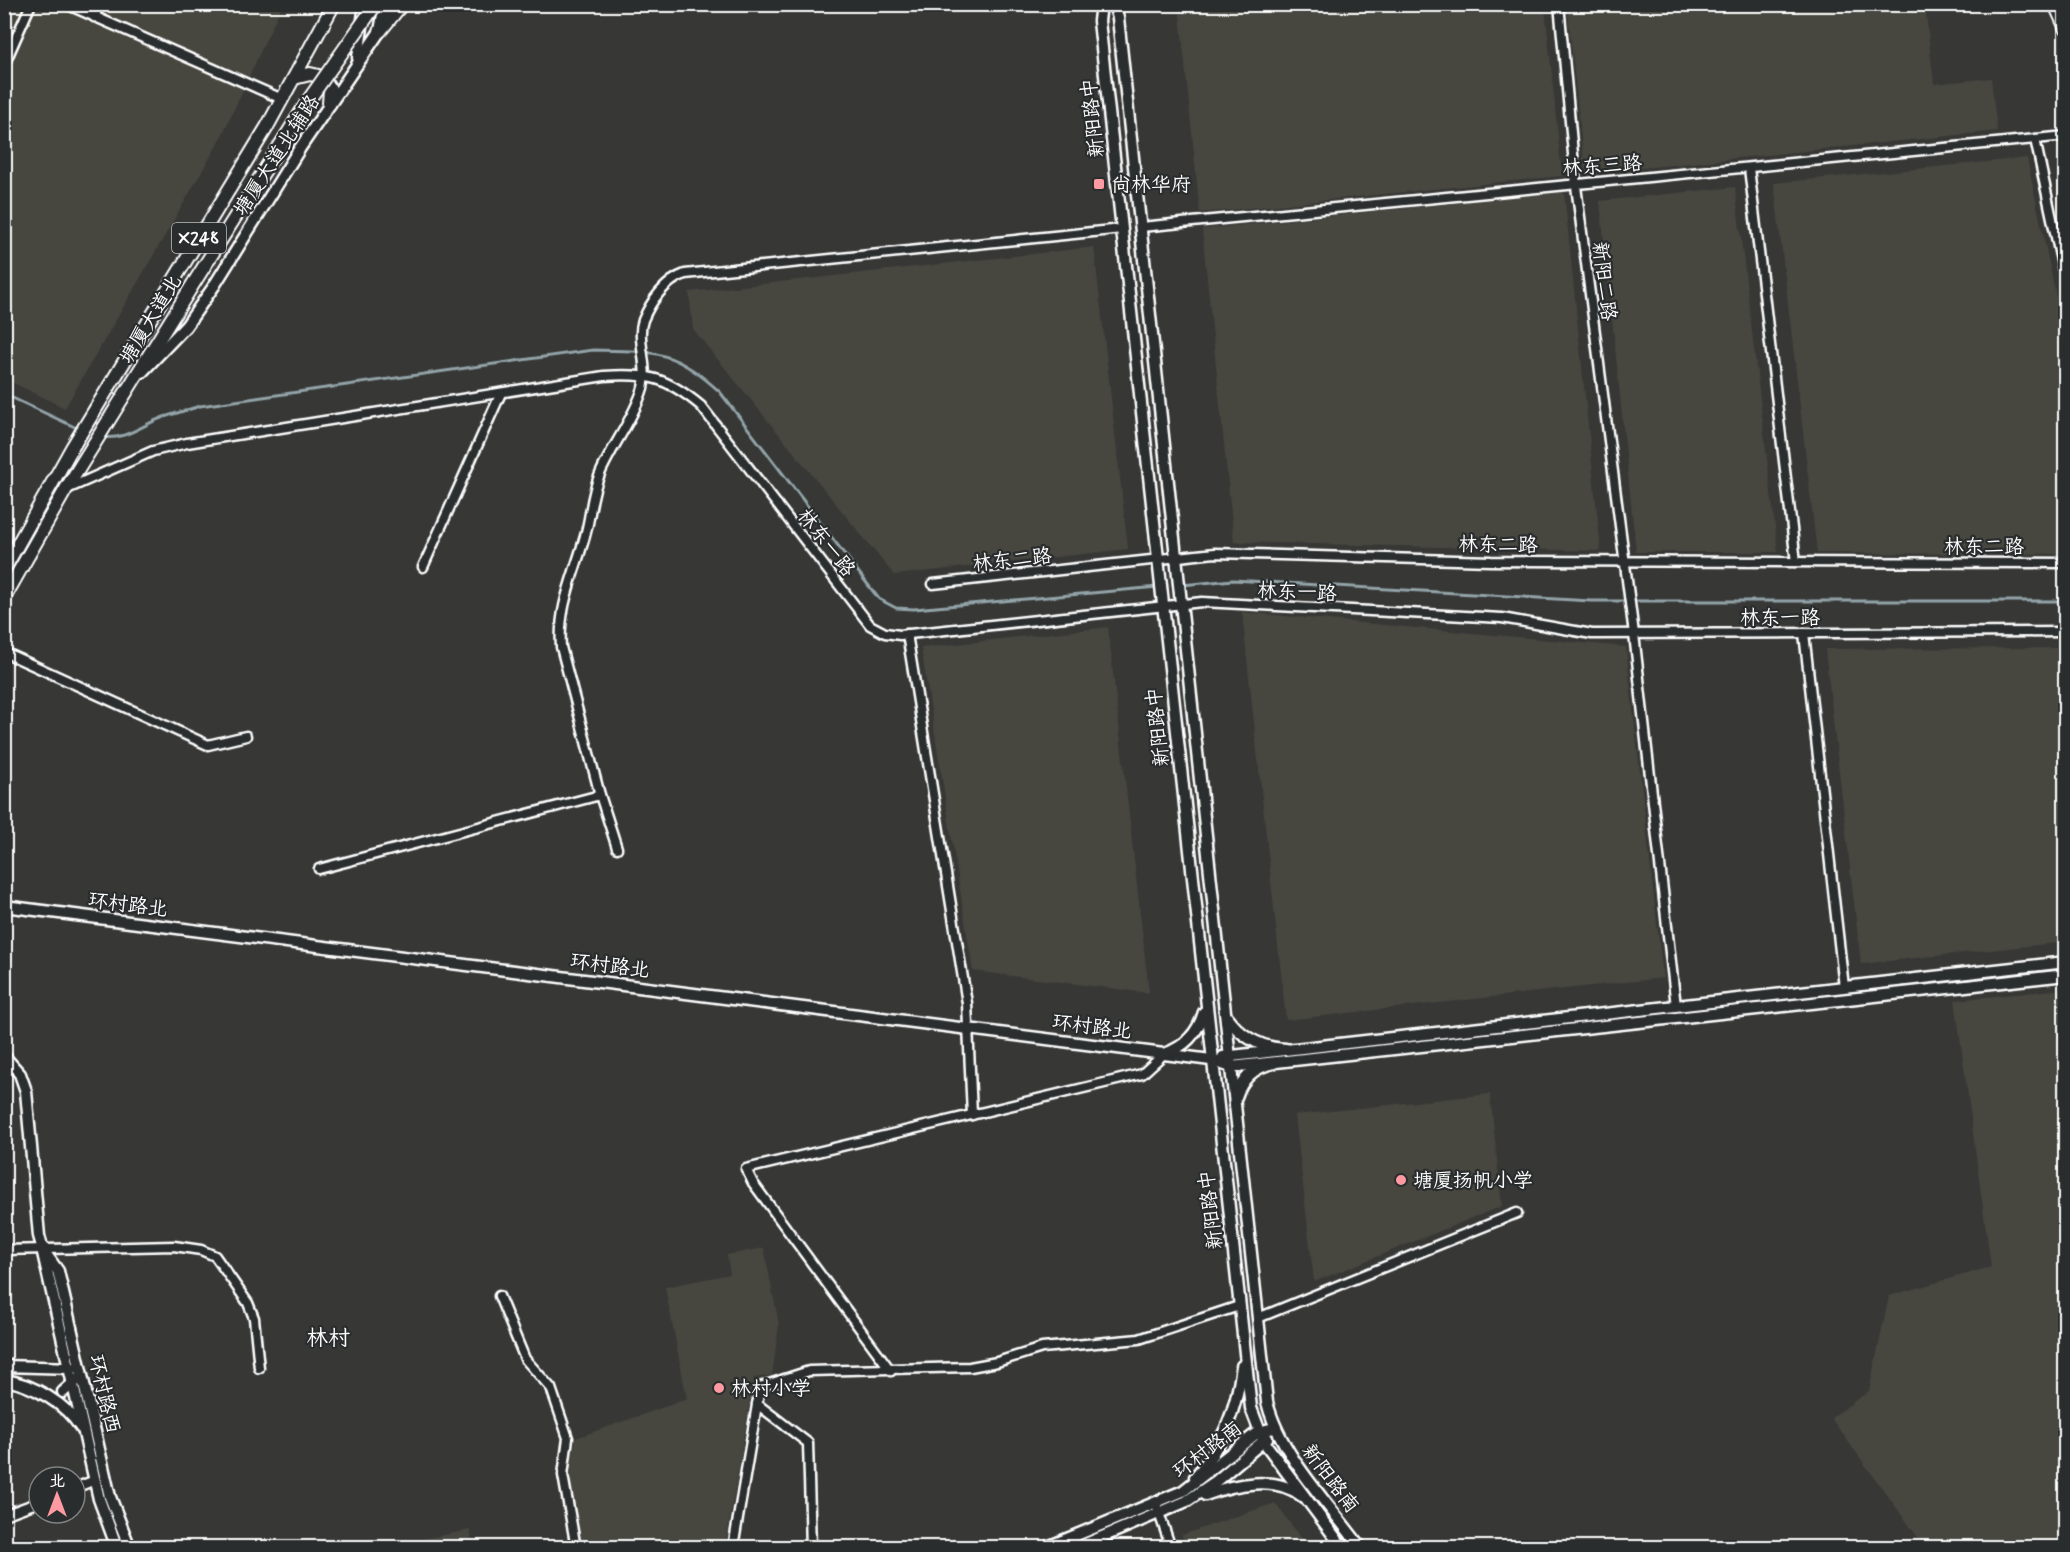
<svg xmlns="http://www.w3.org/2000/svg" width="2070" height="1552" viewBox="0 0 2070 1552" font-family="Mynerve,'LXGW WenKai TC',sans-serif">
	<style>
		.built { fill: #47463f }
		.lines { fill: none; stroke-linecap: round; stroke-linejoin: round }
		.stream { stroke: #93a4a9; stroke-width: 3 }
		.minor-casing { stroke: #fff; stroke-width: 13 }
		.tertiary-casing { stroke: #fff; stroke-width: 15 }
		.secondary-casing { stroke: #fff; stroke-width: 15 }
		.primary-casing { stroke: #fff; stroke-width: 16 }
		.trunk-casing { stroke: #fff; stroke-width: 18 }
		.minor { stroke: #2a2d2e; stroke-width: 8 }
		.tertiary { stroke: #2a2d2e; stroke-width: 10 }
		.secondary { stroke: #2a2d2e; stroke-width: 10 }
		.primary { stroke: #2a2d2e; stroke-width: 12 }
		.trunk { stroke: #2a2d2e; stroke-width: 14 }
		.primary-bridge-casing { stroke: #fff; stroke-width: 16; stroke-linecap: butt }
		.primary-bridge { stroke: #2a2d2e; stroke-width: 12 }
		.poi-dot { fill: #ff9aa2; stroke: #2a2d2e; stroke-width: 2 }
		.labels { text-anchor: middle; stroke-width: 4.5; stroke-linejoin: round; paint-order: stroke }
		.shield { fill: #2a2d2e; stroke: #bfc0c0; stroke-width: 1.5 }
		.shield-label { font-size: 18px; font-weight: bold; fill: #fff }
		.street-label { font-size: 20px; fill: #fff; stroke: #2a2d2e }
		.poi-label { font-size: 20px; fill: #fff; stroke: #2a2d2e; text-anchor: start }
		.quarter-label { font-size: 22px; fill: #fff; stroke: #2a2d2e }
	</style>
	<rect width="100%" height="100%" fill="#373836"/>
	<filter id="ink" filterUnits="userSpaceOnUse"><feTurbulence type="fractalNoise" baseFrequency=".0167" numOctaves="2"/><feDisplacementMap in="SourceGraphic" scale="12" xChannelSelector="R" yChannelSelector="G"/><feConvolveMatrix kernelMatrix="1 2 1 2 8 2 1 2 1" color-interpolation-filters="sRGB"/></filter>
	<g filter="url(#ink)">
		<!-- built -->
		<g class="built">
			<polygon points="4,5 282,5 219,142 65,408 5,379"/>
			<polygon points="1179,5 1565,5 1545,7 1562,176 1200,213"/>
			<polygon points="1567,5 1925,5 1934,84 1991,78 1997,131 1585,174"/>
			<polygon points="2027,158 2065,339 2065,554 1817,553 1774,183"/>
			<polygon points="1735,187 1778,552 1636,552 1600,201"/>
			<polygon points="1564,192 1601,551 1234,542 1202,229"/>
			<polygon points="1094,247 1128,549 894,575 693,329 689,292"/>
			<polygon points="1242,612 1626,647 1663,978 1286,1020"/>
			<polygon points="1108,627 1149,993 973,971 921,648"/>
			<polygon points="2065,648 2065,942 1861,964 1825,649"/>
			<polygon points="2065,989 2065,1547 1925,1547 1831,1418 1869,1391 1889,1296 1991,1267 1955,1000"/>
			<polygon points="1490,1094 1502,1206 1314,1282 1295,1115"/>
			<polygon points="764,1248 779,1325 772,1375 754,1378 725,1547 581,1547 568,1479 576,1438 687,1399 665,1287 730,1274 727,1255"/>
			<rect x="4" y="1260" width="3" height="92"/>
			<polygon points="1275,1503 1308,1547 1186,1547 1182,1535"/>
			<polygon points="470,1530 473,1547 382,1547"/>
		</g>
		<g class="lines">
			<!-- stream -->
			<g class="stream">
				<polyline points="4,394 79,429"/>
				<path d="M102,437C125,441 143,424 164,417C176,413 188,410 200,406L593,350C653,351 674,349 720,392L879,599L896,608L914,609L1158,587"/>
				<polyline points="1182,585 1233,580 1591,601 2066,601"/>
			</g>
			<!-- minor casing -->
			<g class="minor-casing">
				<g id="minor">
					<polyline points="66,4 282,99"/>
					<polyline points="1559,4 1576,186 1634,634 1676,1006"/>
					<polyline points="94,17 100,4"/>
					<polyline points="4,65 31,4"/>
					<polyline points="2035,139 2066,284"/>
					<polyline points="1749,168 1796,562"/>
					<polyline points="1141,227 2066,136"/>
					<path d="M67,489L153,451L187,443L604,376C648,373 666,377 701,406L870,625L885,633L900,635L1202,602L1502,618L1592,634L2066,632"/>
					<polyline points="423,567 501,393"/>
					<polyline points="933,584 1215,553 1491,561 2066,563"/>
					<polyline points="1804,633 1844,987"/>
					<polyline points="907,634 967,1003 972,1115"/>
					<polyline points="4,652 208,745 246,736"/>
					<path d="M617,848L600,795L561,647C558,606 574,576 585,536C591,516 591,494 600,474C612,446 634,418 643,388C649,365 636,339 643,320C651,301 665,281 685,274L1122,229"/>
					<polyline points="319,869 600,795"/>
					<polyline points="4,1250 174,1246 201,1250 215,1256 248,1303 254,1318 259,1368"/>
					<polyline points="499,1296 525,1359 551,1388 568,1438 563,1475 576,1548"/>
					<polyline points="1258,1318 1517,1213"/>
					<polyline points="891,1371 753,1183 746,1169 1142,1074 1164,1054"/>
					<polyline points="757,1404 808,1443 811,1548"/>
					<polyline points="75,1488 95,1480"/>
					<polyline points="1156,1504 1171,1548"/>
					<polyline points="4,1515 39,1502"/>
					<polyline points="733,1548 760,1387 809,1371 970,1367 997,1362 1042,1348 1139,1339 1239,1306"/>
				</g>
			</g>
			<!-- tertiary casing -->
			<g class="tertiary-casing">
				<g id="tertiary">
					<polyline points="4,906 1211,1060 1231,1067 2066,975"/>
					<polyline points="4,1056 20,1074 26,1091 39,1236 43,1250"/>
					<polyline points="1223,1057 2066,962"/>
				</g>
			</g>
			<!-- secondary casing -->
			<g class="secondary-casing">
				<g id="secondary">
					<polyline points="1101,4 1099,21 1119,202 1251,1408 1264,1442 1343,1548"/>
					<path d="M1114,4L1118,18L1267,1402C1280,1455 1329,1504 1361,1548"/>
					<polyline points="358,58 365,4"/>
					<polyline points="142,372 186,326 214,286 300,148 380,31 385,4"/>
					<path d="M1226,1016C1241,1037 1261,1048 1286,1049"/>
					<path d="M1164,1054C1185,1047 1198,1033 1204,1012"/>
					<path d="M1236,1097C1242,1078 1254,1067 1274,1063"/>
					<polyline points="43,1250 58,1271 110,1497 130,1548"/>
					<polyline points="43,1253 99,1499 117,1548"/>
					<polyline points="4,1366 73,1368"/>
					<path d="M4,1380C33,1384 66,1404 81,1428"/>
					<polyline points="63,1392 77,1380"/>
					<path d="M1195,1477C1223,1446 1237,1407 1242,1366"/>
					<path d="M1205,1495C1234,1484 1275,1475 1302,1496"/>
					<polyline points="1045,1548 1183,1491 1258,1432 1274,1428"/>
					<polyline points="1076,1548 1187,1501 1215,1482 1267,1438"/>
				</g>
			</g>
			<!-- primary casing -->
			<g class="primary-casing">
				<g id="primary">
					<polyline points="380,31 402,4"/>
					<polyline points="294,78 310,74 323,77 330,89 329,104"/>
					<polyline points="4,569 73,446 267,127 334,4"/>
					<polyline points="4,598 66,489 195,281"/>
				</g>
			</g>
			<!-- trunk casing -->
			<g class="trunk-casing">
				<polyline id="trunk" points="2056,4 2066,26"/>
			</g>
			<!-- minor -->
			<use href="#minor" class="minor"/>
			<!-- tertiary -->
			<use href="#tertiary" class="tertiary"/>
			<!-- secondary -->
			<use href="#secondary" class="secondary"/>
			<!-- primary -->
			<use href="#primary" class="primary"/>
			<!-- trunk -->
			<use href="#trunk" class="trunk"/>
			<!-- primary-bridge casing -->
			<g class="primary-bridge-casing">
				<polyline id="primary-bridge" points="195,281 310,98 376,4"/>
			</g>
			<!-- primary-bridge -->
			<use href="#primary-bridge" class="primary-bridge"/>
		</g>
	</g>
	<!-- markers -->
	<g class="poi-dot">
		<rect x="1093" y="178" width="12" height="12" rx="3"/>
		<circle cx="1401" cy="1180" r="6"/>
		<circle cx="719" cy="1388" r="6"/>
	</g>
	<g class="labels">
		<!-- shield labels -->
		<rect class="shield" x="172" y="223" width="54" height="30" rx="4.5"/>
		<g class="shield-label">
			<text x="199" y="244">X248</text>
		</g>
		<!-- street labels -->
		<g class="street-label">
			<text transform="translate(1092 118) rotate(-96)" y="7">新阳路中</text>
			<text transform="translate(276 155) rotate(-57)" y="7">塘厦大道北辅路</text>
			<text transform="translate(1602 165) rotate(-4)" y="7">林东三路</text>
			<text transform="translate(1605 281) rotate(83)" y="7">新阳二路</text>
			<text transform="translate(150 319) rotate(-59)" y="7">塘厦大道北</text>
			<text transform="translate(827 542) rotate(52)" y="7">林东一路</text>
			<text transform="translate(1498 544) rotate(1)" y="7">林东二路</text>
			<text x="1984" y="553">林东二路</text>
			<text transform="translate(1012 559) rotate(-6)" y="7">林东二路</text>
			<text transform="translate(1297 591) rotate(3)" y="7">林东一路</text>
			<text x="1780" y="624">林东一路</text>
			<text transform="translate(1157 727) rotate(-96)" y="7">新阳路中</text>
			<text transform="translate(128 904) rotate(7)" y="7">环村路北</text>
			<text transform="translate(610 965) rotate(7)" y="7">环村路北</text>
			<text transform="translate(1092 1026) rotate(7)" y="7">环村路北</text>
			<text transform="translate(1210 1210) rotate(-97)" y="7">新阳路中</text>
			<text transform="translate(105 1394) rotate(77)" y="7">环村路西</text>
			<text transform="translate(1207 1449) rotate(-37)" y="7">环村路南</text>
			<text transform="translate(1331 1478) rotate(53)" y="7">新阳路南</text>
		</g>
		<!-- poi labels -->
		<g class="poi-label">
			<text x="1111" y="191">尚林华府</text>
			<text x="1413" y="1187">塘厦扬帆小学</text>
			<text x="731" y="1395">林村小学</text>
		</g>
		<!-- quarter labels -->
		<g class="quarter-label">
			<text x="328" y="1345">林村</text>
		</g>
	</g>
	<!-- margin -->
	<rect width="2070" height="1552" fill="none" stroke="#2a2d2e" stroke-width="24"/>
	<rect x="12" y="12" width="2046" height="1528" fill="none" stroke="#fff" stroke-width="2" filter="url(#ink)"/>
	<!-- north arrow -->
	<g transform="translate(57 1495)"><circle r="28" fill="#2a2d2e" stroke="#7f8182" stroke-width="1.5"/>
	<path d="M0-4.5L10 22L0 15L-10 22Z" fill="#ff9aa2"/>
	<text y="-9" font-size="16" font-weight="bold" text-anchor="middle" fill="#ffffff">北</text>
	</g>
</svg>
